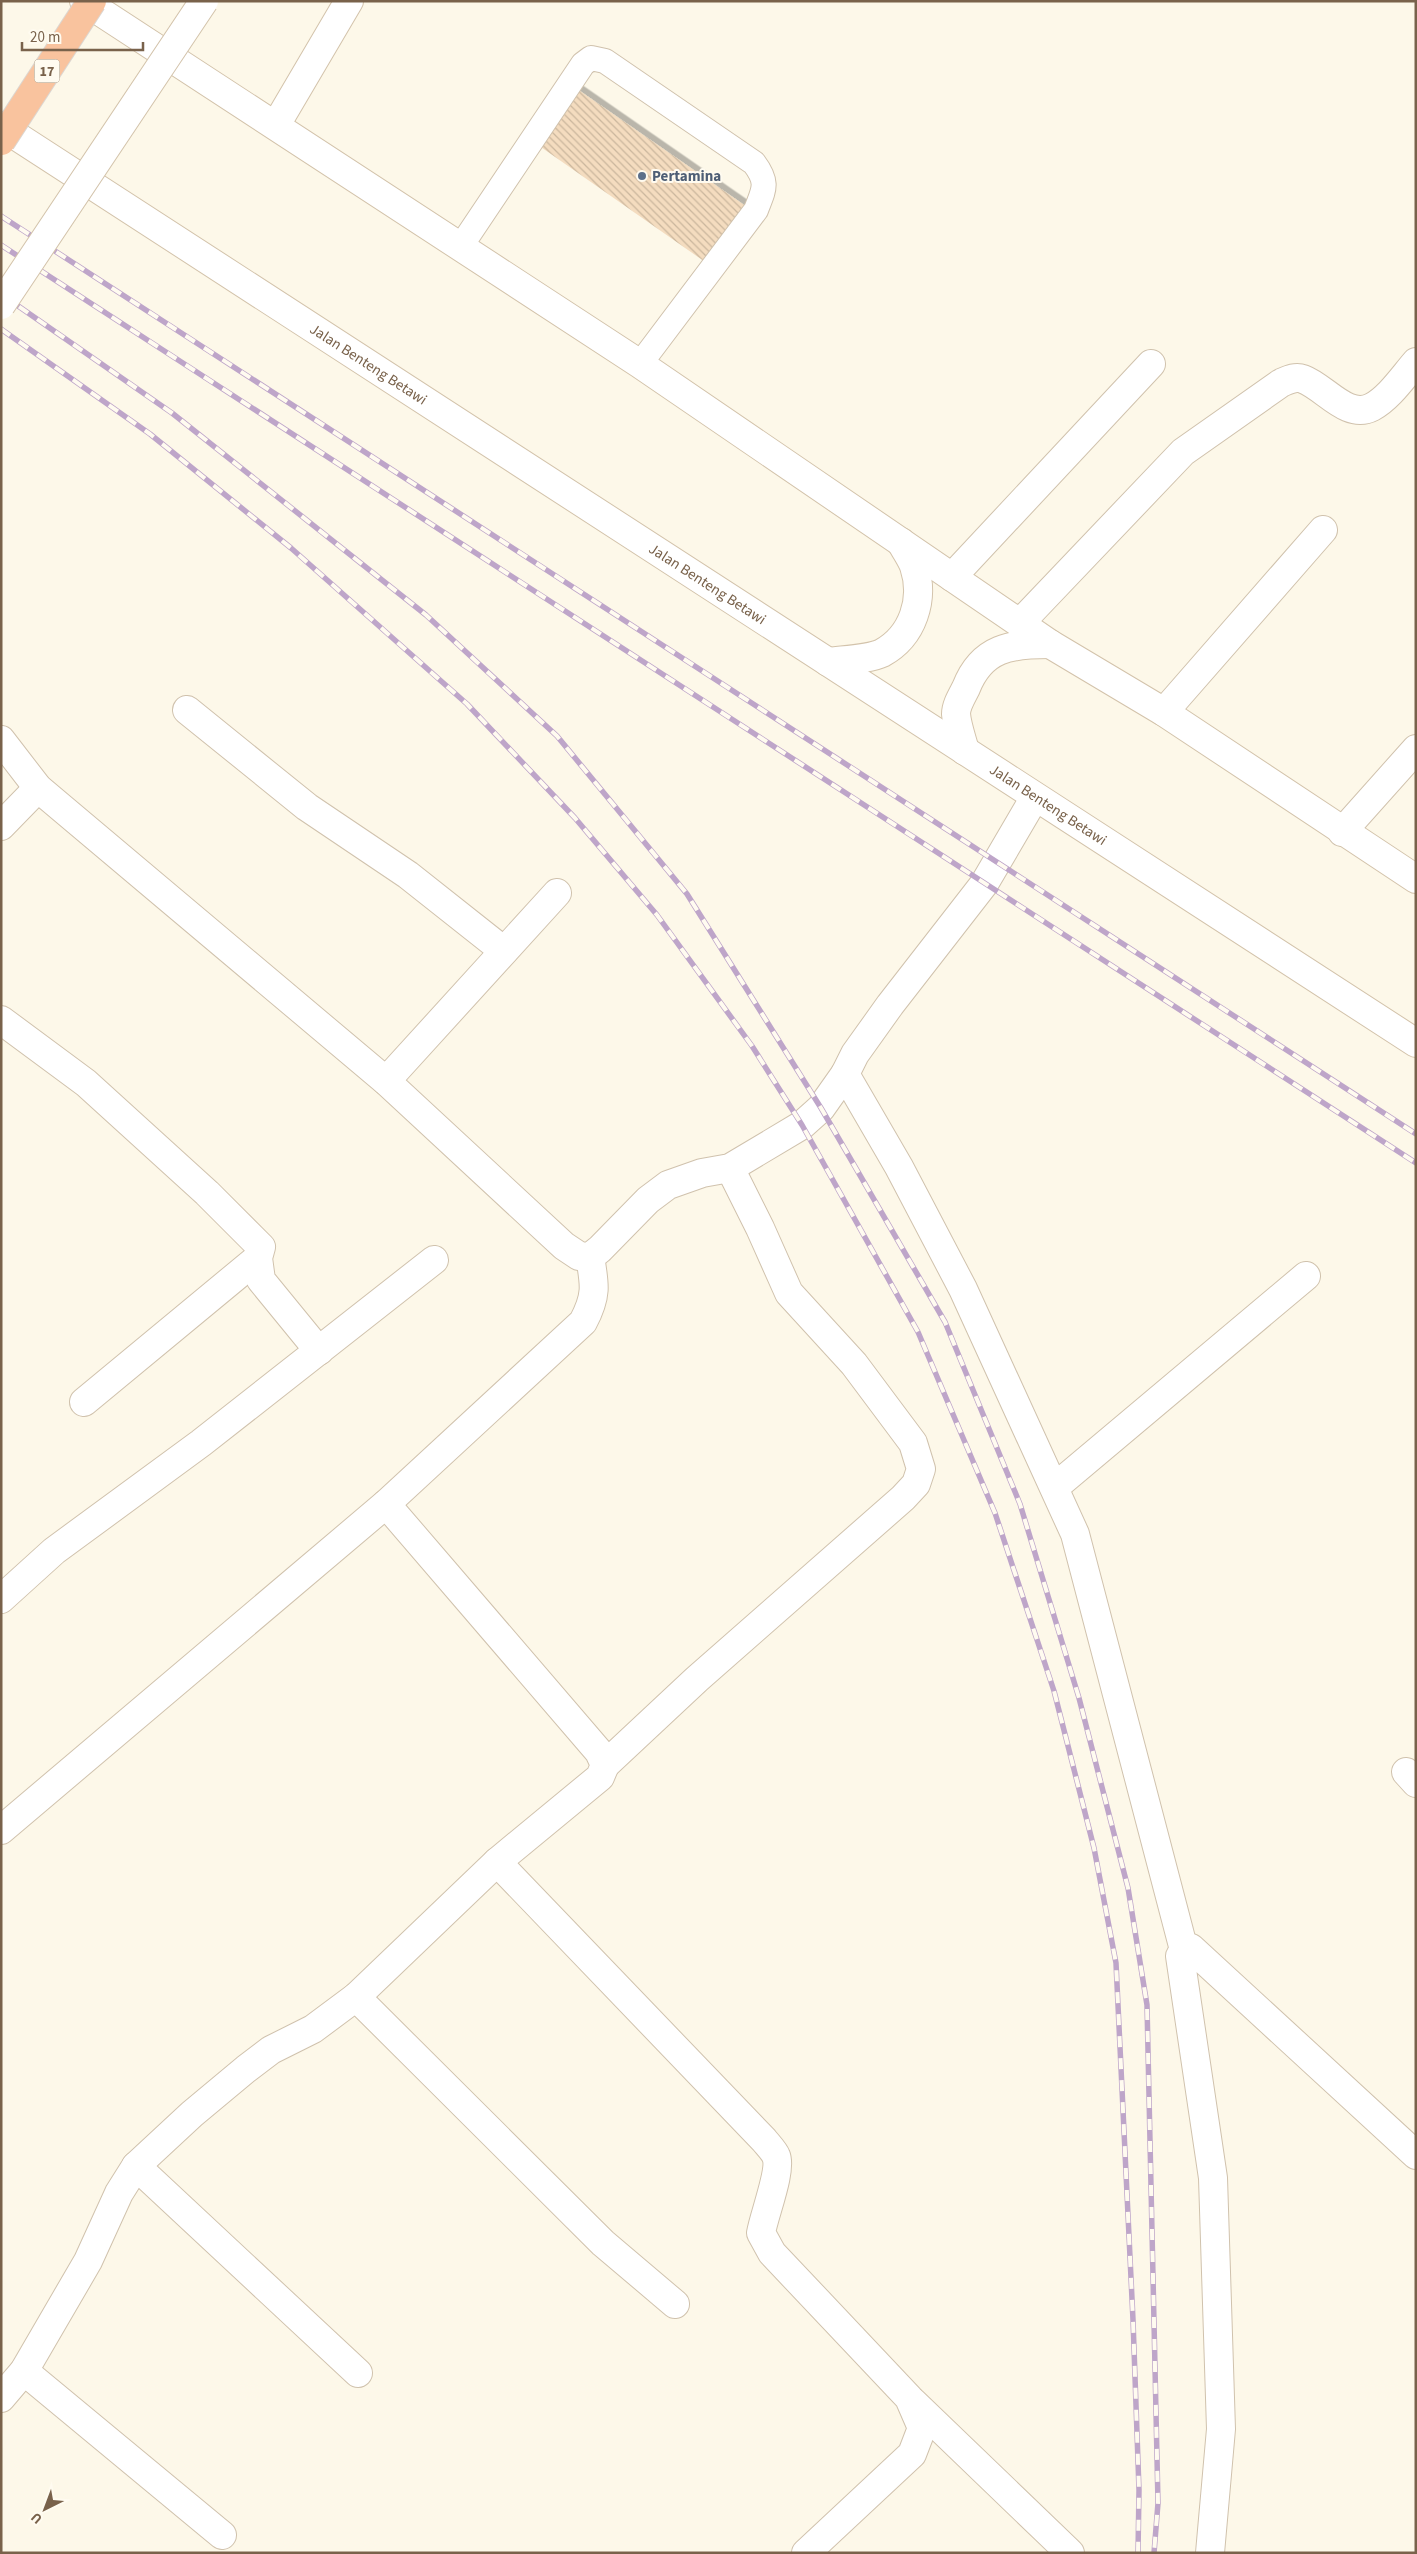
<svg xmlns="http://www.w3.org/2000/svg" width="1417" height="2554" viewBox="0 0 1417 2554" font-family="'Source Sans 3',sans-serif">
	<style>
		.building { fill: url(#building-back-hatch); filter: url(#shadow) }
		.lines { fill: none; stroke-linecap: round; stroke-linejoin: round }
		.lane-casing { stroke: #d0c2ad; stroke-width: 26 }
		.street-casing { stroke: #d0c2ad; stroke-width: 30 }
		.secondary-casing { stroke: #d3c3ab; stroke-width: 30 }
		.lane { stroke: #fff; stroke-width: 24 }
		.street { stroke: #fff; stroke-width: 28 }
		.secondary { stroke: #fff; stroke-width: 28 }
		.rail-casing { stroke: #bea5c9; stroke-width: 5.5 }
		.rail { stroke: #fffbf0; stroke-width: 4; stroke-dasharray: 11; stroke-linecap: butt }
		.secondary-bridge-casing { stroke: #d3c3ab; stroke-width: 30; stroke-linecap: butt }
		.highway-bridge-casing { stroke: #dcd6d0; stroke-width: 30; stroke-linecap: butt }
		.secondary-bridge { stroke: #fff; stroke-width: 28 }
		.highway-bridge { stroke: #f9c39e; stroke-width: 28 }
		.service-dot { fill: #5c6f8a; stroke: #fffbf0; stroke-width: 2 }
		.labels { text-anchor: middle; stroke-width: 4; stroke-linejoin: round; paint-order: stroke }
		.shield { fill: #fffbf0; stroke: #a1907c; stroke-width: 1 }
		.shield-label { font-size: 14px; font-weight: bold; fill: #79624b }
		.service-label { font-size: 15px; font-weight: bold; fill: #4e5e75; stroke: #fffbf0; text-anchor: start }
		.street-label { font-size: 15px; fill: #79624b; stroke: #fffbf0 }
	</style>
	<defs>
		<pattern id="building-back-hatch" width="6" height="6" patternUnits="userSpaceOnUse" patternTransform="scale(1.25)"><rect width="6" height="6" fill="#f4dcbf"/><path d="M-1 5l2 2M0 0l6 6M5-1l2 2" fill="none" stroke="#cab69d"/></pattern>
		<filter id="shadow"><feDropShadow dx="4.5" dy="-4.5" stdDeviation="0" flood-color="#0004"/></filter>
	</defs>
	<rect width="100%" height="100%" fill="#fdf8e9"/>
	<!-- building -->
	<polygon class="building" points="577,89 747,207 708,264 538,145"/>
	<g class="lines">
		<!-- lane casing -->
		<g class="lane-casing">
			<path id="lane" d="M461,246L583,64L591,58L605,61L754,163C769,183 764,189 756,210L640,364"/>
		</g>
		<!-- street casing -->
		<g class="street-casing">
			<g id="street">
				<polyline points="952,577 1151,364"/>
				<path d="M1020,623L1183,452L1281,383C1288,380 1295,376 1303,379C1325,387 1347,420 1372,407C1389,398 1403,377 1416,362"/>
				<polyline points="187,710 307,807 408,875 504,951"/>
				<polyline points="1164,712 1323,530"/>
				<polyline points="1,740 38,788 386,1081 564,1246 579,1256 590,1257 600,1249 648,1200 668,1185 702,1173 730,1168 802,1125 821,1108 845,1074 855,1054 890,1005 984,884 1035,797"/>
				<polyline points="1,826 38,788"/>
				<polyline points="1342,832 1416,749"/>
				<polyline points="1,1020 86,1083 207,1193 261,1247 258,1258 261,1280 319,1351"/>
				<polyline points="845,1074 899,1167 963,1289 1075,1534 1184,1950"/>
				<polyline points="386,1081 557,893"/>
				<polyline points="84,1402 258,1258"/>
				<polyline points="1055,1487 1306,1276"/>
				<polyline points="1,1599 54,1551 201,1443 434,1260"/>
				<polyline points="605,1765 697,1679 903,1498 916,1484 921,1469 913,1443 854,1364 789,1293 760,1228 730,1168"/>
				<polyline points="1406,1772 1416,1783"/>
				<path d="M1,1830L386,1504L583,1322C597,1296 595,1285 590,1257"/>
				<path d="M497,1862L764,2140C768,2145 774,2151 776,2156C782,2170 764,2215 761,2233L772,2253L909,2398L922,2428L912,2454L806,2553"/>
				<polyline points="356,1997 603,2243 675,2304"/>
				<polyline points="136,2166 358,2373"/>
				<polyline points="24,2371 222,2535"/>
				<polyline points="1,2398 24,2371 88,2261 119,2193 136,2166 192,2114 246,2069 271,2050 313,2029 356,1997 497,1862 600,1777 605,1765 599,1752 386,1504"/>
				<polyline points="913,2402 1070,2553"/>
				<polyline points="1210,2553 1221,2429 1213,2178 1180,1956 1184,1950 1191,1948 1416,2155"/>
			</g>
		</g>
		<!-- secondary casing -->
		<g class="secondary-casing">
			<g id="secondary">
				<polyline points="84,1 640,364 1050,644 1164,712 1416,879"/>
				<polyline points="276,125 349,1"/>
				<path id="s1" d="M1,126L1416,1043"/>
				<path d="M828,662C842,660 870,659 882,653C913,636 925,599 914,566C911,558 905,550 901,542"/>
				<path d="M965,751C962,739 957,726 956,714C956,705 962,696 966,688C982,647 1011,644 1050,644"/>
			</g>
		</g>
		<!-- lane -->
		<use href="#lane" class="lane"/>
		<!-- street -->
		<use href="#street" class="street"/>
		<!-- secondary -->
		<use href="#secondary" class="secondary"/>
		<!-- rail casing -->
		<g class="rail-casing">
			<g id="rail">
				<polyline points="1,216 1416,1134"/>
				<polyline points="1,245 1416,1163"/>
				<polyline points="1,294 172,413 426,615 557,736 687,894 821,1108 945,1322 1020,1504 1079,1698 1128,1888 1147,2005 1158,2503 1154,2553"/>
				<polyline points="1,329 150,434 291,548 467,704 575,818 657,915 752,1046 802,1125 918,1332 995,1513 1054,1691 1094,1848 1116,1963 1133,2320 1139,2490 1138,2553"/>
			</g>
		</g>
		<!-- rail -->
		<use href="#rail" class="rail"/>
		<!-- secondary-bridge casing -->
		<g class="secondary-bridge-casing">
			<polyline id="secondary-bridge" points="1,305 204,1"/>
		</g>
		<!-- highway-bridge casing -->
		<g class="highway-bridge-casing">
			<polyline id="highway-bridge" points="1,141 92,1"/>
		</g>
		<!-- secondary-bridge -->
		<use href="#secondary-bridge" class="secondary-bridge"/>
		<!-- highway-bridge -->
		<use href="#highway-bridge" class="highway-bridge"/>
	</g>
	<!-- markers -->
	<circle class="service-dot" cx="642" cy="176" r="5"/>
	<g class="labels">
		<!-- shield labels -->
		<rect class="shield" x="34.5" y="59.5" width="25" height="23" rx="4"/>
		<g class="shield-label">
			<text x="47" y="76">17</text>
		</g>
		<!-- service labels -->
		<g class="service-label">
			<text x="652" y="181">Pertamina</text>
		</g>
		<!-- street labels -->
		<g class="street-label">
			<text dy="5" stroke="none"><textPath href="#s1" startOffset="438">Jalan Benteng Betawi</textPath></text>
			<text dy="5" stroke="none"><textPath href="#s1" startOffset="842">Jalan Benteng Betawi</textPath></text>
			<text dy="5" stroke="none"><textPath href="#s1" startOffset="1248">Jalan Benteng Betawi</textPath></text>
		</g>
	</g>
	<!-- border -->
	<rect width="1417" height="2554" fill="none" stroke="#79624b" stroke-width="5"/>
	<!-- north arrow -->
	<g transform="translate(45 2509) rotate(222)" stroke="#fffbf0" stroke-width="4" paint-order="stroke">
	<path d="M0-4L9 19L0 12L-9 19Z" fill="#79624b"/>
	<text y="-8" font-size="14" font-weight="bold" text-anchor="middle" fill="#79624b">U</text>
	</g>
	<!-- scale -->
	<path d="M22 42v8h121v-8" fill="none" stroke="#79624b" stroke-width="2.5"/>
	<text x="30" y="42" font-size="15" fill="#79624b" stroke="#fffbf0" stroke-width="4" paint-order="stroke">20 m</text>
</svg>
